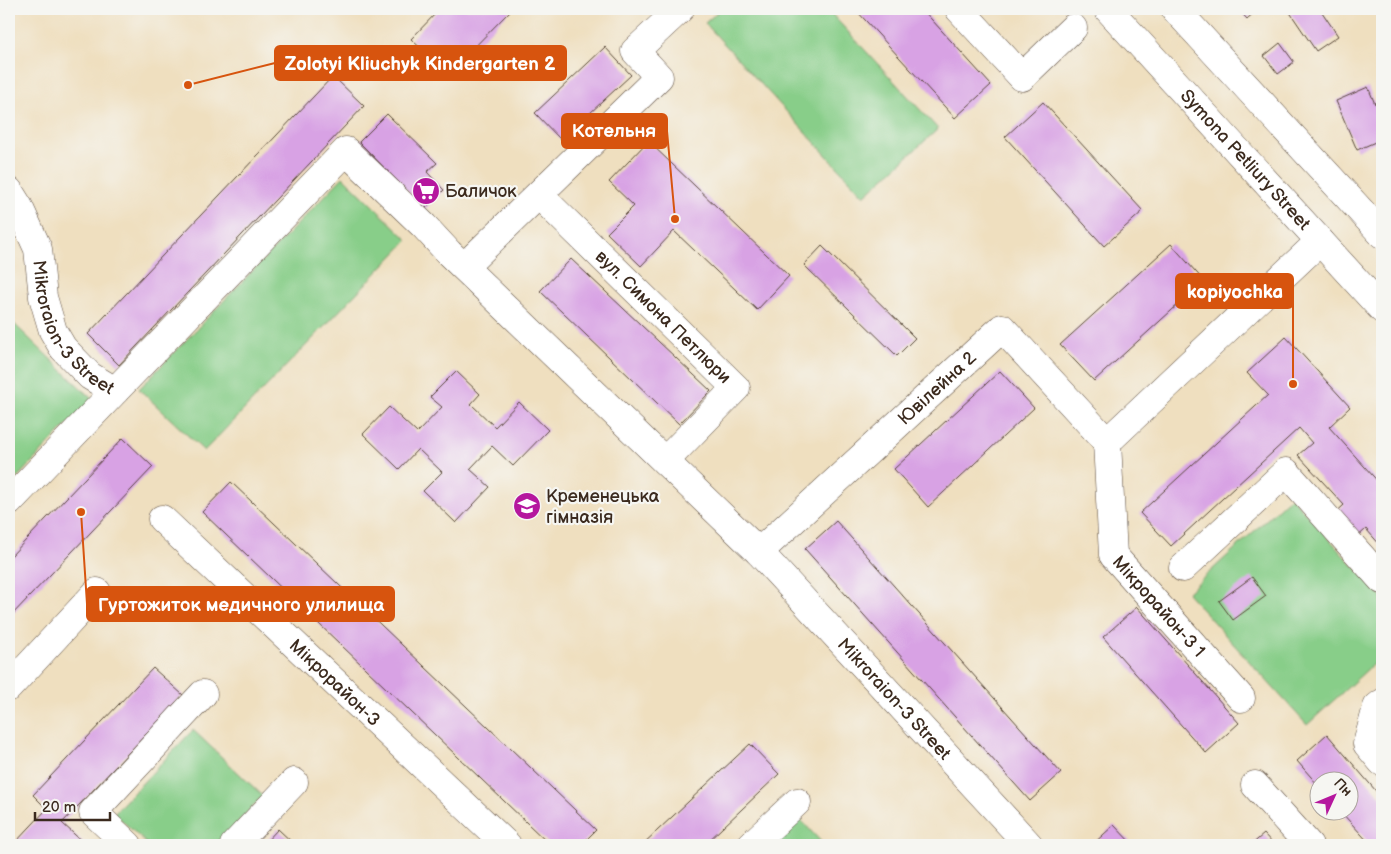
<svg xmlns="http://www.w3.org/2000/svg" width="1391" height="854" viewBox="0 0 1391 854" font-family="'Balsamiq Sans',sans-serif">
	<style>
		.green { fill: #88ce89; stroke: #627c54 }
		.building { fill: #d8a2e4 }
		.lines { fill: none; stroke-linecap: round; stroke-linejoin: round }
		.minor-casing { stroke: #564536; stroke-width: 29 }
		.highway-casing { stroke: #564536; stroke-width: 29 }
		.minor { stroke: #fff; stroke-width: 28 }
		.highway { stroke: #fff; stroke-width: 28 }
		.labels { text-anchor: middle; stroke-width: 4.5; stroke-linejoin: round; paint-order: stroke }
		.street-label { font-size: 18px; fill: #3b2a1e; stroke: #f6f6f2 }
		.poi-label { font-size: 18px; fill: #3b2a1e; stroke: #f6f6f2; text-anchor: start }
		.leader { fill: none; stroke: #d7540e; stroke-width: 2 }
		.callout-dot { fill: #d7540e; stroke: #f6f6f2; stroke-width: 2 }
		.callout { fill: #d7540e; stroke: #d7540e; stroke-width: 2 }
		.callout-label { font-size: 19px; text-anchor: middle; font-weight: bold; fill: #fff }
	</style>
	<rect width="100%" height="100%" fill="#f6f6f2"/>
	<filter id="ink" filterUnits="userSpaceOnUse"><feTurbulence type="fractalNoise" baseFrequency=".02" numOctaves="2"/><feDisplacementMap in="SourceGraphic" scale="10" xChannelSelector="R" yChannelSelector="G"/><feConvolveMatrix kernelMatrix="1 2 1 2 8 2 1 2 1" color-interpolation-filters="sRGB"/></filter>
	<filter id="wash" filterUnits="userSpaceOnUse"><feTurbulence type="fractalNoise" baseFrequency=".0096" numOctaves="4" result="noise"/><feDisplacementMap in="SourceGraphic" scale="20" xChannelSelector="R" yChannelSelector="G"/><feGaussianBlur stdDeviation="1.12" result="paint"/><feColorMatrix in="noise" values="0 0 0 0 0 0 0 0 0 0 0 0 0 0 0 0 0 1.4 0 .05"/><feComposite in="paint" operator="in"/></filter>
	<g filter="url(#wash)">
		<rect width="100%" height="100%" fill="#efdfbf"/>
		<!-- green -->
		<g class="green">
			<polygon points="721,9 827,9 938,129 864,196 705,23"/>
			<polygon points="343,177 408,240 204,451 139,389"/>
			<polygon points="9,319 92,399 9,486"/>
			<polygon points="1291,497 1382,597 1382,656 1307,725 1187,593"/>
			<polygon points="193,730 263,796 216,845 148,845 114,813"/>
			<polygon points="799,818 824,845 770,845"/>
		</g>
		<g id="blocks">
			<!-- building -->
			<g class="building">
				<polygon points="437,9 512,9 448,74 411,39 439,10"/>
				<polygon points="855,9 922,9 991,85 955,118"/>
				<polygon points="1238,9 1258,9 1247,19"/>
				<polygon points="1293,9 1320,9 1338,36 1316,51 1289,11"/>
				<polygon points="1280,43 1294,62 1278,74 1264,56"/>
				<polygon points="605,47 631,75 561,140 535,113"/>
				<polygon points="333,76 364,106 119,365 88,334"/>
				<polygon points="1368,87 1375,104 1382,101 1382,139 1357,150 1336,101"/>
				<polygon points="1043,102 1143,211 1104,246 1005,137"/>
				<polygon points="387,114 437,163 427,172 444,190 425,209 359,142"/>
				<polygon points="648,141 789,276 757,310 674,231 641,266 607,233 634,206 609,182"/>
				<polygon points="1171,244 1204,281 1094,381 1060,345"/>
				<polygon points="822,246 915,338 897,356 804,265"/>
				<polygon points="571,259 711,391 679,424 540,291"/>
				<polygon points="1286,337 1350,407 1329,427 1382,486 1382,547 1366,529 1354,540 1332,516 1344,505 1298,455 1312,443 1299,428 1171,546 1140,513 1268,395 1247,373"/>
				<polygon points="456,371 480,394 471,404 495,427 519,402 548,430 513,466 492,446 470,469 490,487 456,523 423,491 442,472 418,449 399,469 363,434 389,407 417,433 442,407 430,397"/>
				<polygon points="1000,371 1034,408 928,507 894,469"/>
				<polygon points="123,438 153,467 9,618 9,558"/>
				<polygon points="231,482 596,830 581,845 550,845 202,512"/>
				<polygon points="836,521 1061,773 1030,801 805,549"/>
				<polygon points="1252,577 1266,596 1233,620 1219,601"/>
				<polygon points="1137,607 1239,723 1206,753 1103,637"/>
				<polygon points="153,668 183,695 62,823 86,845 13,845 47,809 33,795"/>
				<polygon points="1327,734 1382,798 1382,845 1371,845 1341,812 1348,812 1348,782 1318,782 1318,785 1297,761"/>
				<polygon points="750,744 779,774 704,845 642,845"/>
				<polygon points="1114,825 1133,845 1092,845"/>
				<polygon points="278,829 295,845 263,845"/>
				<polygon points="1264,834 1274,845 1251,845"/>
			</g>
		</g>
	</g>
	<g filter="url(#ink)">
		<use href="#blocks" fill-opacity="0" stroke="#564536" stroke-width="1"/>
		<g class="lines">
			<!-- minor casing -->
			<g class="minor-casing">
				<g id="minor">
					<polyline points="959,9 1022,77 1073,28"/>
					<polyline points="1175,9 1382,234"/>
					<path id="s1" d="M9,191L19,207L38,249L43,297L53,331L63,348L90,376L115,391L346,151L424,226L449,253L759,552L1029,845"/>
					<path id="s2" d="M539,195L736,388L665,461"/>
					<polyline points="464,267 659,77 635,51 680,9"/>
					<path id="s3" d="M1107,442L1113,555L1241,698"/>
					<polyline points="1107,442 1320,241"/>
					<polyline points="9,502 115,391"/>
					<path id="s4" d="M162,519L507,845"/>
					<path id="s5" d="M759,552L1002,328L1107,442"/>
					<polyline points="1183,568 1286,472 1382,580"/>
					<polyline points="9,687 97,592"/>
					<polyline points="1382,703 1377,707 1367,744 1382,762"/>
					<polyline points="1255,785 1309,845"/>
					<polyline points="128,845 93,812 203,694"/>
					<polyline points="234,845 294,782"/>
					<polyline points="751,845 797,802"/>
				</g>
			</g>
			<!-- highway casing -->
			<g class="highway-casing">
				<g id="highway">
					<path id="s6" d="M1108,9L1382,309"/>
				</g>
			</g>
			<!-- minor -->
			<use href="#minor" class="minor"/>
			<!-- highway -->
			<use href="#highway" class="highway"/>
		</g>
	</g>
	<!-- icons -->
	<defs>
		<g id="supermarket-disc" transform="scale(1.4375)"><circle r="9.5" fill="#b5179e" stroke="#f6f6f2"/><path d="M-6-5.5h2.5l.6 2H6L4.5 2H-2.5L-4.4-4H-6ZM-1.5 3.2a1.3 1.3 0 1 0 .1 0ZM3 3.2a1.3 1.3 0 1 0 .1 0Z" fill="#fff"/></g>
		<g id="school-disc" transform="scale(1.4375)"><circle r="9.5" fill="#b5179e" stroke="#f6f6f2"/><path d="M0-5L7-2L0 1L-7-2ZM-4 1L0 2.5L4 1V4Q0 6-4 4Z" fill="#fff"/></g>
	</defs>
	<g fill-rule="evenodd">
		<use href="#supermarket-disc" x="426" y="191"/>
		<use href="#school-disc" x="527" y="506"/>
	</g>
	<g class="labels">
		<!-- street labels -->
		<g class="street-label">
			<text dy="6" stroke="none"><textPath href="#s6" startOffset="204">Symona Petliury Street</textPath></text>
			<text dy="6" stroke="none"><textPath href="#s2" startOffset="174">вул. Симона Петлюри</textPath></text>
			<text dy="6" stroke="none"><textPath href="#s1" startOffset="155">Mikroraion-3 Street</textPath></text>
			<text dy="6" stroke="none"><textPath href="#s5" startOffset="242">Ювілейна 2</textPath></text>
			<text dy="6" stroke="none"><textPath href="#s3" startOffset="182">Мікрорайон-3 1</textPath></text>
			<text dy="6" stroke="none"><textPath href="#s4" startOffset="238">Мікрорайон-3</textPath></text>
			<text dy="6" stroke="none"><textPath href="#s1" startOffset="1345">Mikroraion-3 Street</textPath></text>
		</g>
		<!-- poi labels -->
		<g class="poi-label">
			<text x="445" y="197">Баличок</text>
			<text x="546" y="502">Кременецька<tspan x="546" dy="21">гімназія</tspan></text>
		</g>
	</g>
	<!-- callouts -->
	<path class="leader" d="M188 85L275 63M675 219L667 131M1293 384L1293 291M81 512L87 604"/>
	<g class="callout-dot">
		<circle cx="188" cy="85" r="5"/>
		<circle cx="675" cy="219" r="5"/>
		<circle cx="1293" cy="384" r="5"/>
		<circle cx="81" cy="512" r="5"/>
	</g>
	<g class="callout">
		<rect x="275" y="46" width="291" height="34" rx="5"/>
		<rect x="562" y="114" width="105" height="34" rx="5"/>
		<rect x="1176" y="274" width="117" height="34" rx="5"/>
		<rect x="87" y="587" width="307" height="34" rx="5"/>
	</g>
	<g class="callout-label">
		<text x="420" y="70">Zolotyi Kliuchyk Kindergarten 2</text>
		<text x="614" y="137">Котельня</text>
		<text x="1235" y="298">kopiyochka</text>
		<text x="241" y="611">Гуртожиток медичного улилища</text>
	</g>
	<!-- margin -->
	<rect width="1391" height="854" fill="none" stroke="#f6f6f2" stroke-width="30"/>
	<!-- north arrow -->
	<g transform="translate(1334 796) rotate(46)"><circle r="24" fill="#f6f6f2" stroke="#aba49d"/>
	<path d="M0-4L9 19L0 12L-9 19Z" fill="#b5179e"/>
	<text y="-8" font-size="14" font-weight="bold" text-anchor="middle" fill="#3b2a1e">Пн</text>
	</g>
	<!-- scale -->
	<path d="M35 812v8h75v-8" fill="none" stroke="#3b2a1e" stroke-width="2.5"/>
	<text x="42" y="812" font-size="15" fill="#3b2a1e" stroke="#f6f6f2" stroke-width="4" paint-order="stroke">20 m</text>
</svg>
